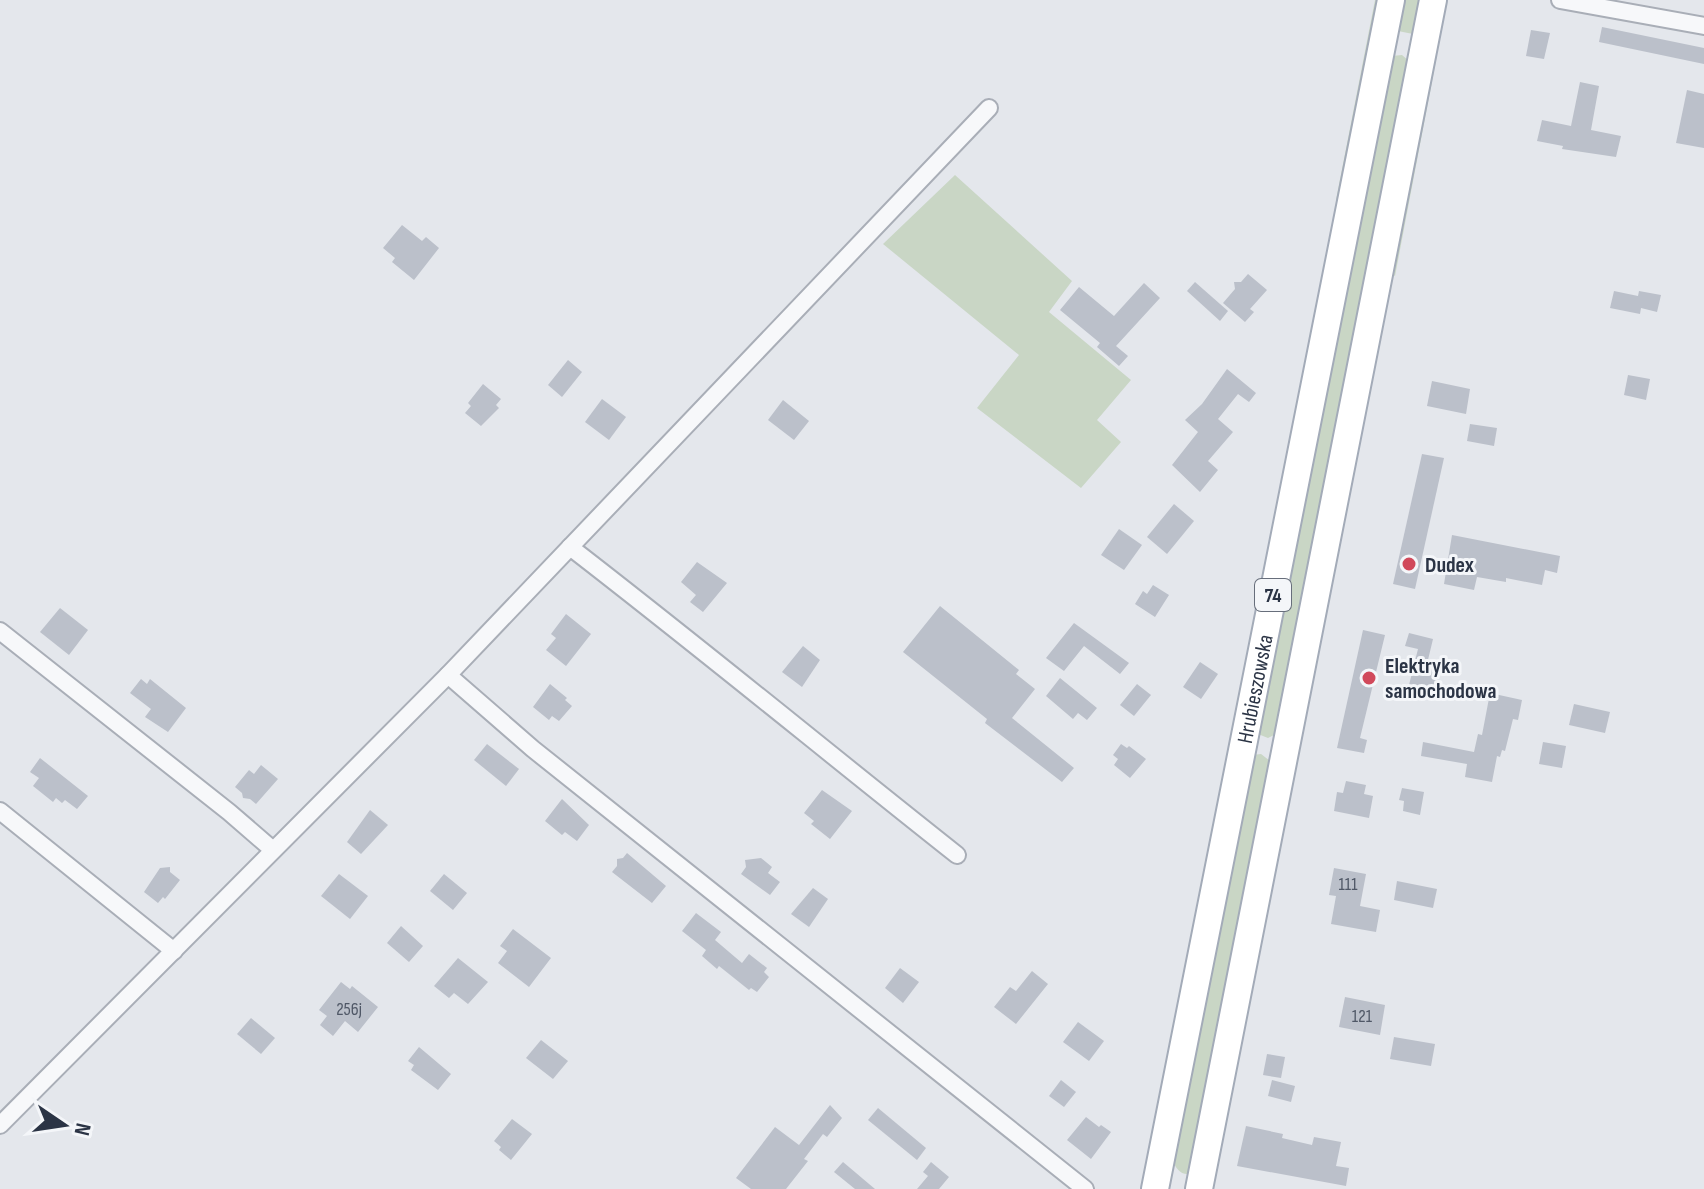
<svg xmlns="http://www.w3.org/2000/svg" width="1704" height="1189" viewBox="0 0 1704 1189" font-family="'Sofia Sans Condensed',sans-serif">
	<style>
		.green { fill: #c9d6c5 }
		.building { fill: #bbc0ca }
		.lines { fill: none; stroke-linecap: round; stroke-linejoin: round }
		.minor-casing { stroke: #a9aeb7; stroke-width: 20 }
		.primary-casing { stroke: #a3abb8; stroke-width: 30 }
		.minor { stroke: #f7f8fa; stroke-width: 16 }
		.primary { stroke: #fff; stroke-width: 26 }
		.poi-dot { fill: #d1495b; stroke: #f4f6f9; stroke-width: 3 }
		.labels { text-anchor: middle; stroke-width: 6; stroke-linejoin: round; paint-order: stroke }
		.number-label { font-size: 18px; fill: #4f5766 }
		.shield { fill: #f4f6f9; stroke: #676e7b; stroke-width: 2 }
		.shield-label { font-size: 20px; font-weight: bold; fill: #2b3445 }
		.poi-label { font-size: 22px; font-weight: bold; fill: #2b3445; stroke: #f4f6f9; text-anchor: start }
		.street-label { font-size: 22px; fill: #2b3445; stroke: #f4f6f9 }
	</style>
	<rect width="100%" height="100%" fill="#e4e7ec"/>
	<!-- green -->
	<g class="green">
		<polygon points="1375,0 1380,0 1338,199 1336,200"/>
		<polygon points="1399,0 1422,0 1413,34 1398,31"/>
		<polygon points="1402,55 1409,61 1278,729 1274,735 1268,738 1258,734 1392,56"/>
		<polygon points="1437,55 1395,276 1389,272 1433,58"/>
		<polygon points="955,175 1072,281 1049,312 1131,380 1097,420 1121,442 1081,488 977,408 1019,355 883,244"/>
		<path d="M1261,754L1270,761L1189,1174C1180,1175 1176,1168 1172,1160L1252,755Z"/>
	</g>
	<!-- building -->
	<g class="building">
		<polygon points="1602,27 1704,48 1704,64 1599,42"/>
		<polygon points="1531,30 1550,33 1544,59 1526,56"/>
		<polygon points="1580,82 1599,86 1591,130 1621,136 1616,157 1562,149 1563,146 1537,141 1542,120 1571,126"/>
		<polygon points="1687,90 1704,94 1704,148 1676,143"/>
		<polygon points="402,225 422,241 426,237 439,248 414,280 392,262 395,258 383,248"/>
		<polygon points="1248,274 1267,290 1250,309 1254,312 1245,322 1223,303 1235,289 1234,282 1241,282"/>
		<polygon points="1195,282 1228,311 1220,321 1187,291"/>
		<polygon points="1144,283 1160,298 1116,346 1128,356 1119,366 1097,347 1100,343 1060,310 1079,287 1114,316"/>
		<polygon points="1614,291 1638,296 1639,291 1661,295 1657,312 1641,308 1640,314 1610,308"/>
		<polygon points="568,360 582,372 562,397 548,385"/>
		<polygon points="1227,369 1256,393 1249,402 1238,394 1218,419 1233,432 1208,461 1218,470 1200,492 1172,465 1198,432 1185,420 1202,404"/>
		<polygon points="1628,375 1650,379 1646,400 1624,395"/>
		<polygon points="1432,381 1470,389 1466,414 1427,406"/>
		<polygon points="483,384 501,399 496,405 499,408 481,426 465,413 471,406 468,403"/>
		<polygon points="602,399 626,417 609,440 585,422"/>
		<polygon points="783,400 809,421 794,440 768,420"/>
		<polygon points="1470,424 1497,428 1494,446 1467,441"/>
		<polygon points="1422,454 1444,458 1415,589 1393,584"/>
		<polygon points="1174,504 1194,521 1167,554 1147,537"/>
		<polygon points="1119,529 1142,545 1124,570 1101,555"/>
		<polygon points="1452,535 1560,556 1557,573 1545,570 1542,585 1506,578 1506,582 1477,577 1474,590 1444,584"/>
		<polygon points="697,562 727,583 703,612 690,602 696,595 681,582"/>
		<polygon points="1153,585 1169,595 1155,617 1135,604 1143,591 1147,594"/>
		<polygon points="940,606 1019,670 1016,674 1035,689 1012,718 1074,768 1062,782 985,723 987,719 903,652"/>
		<polygon points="60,608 88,630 69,655 40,632"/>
		<polygon points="566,614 591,634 566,666 546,650 556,638 551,634"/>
		<polygon points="1074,623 1129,663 1120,674 1084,646 1064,671 1046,658"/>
		<polygon points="1363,630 1385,635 1360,738 1367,740 1364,753 1337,748"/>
		<polygon points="1409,633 1433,639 1427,664 1441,667 1436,689 1421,685 1419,696 1407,693 1418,649 1405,646"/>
		<polygon points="803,646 820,660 802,687 782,672"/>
		<polygon points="1200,662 1218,674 1201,699 1183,687"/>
		<polygon points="1060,678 1097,708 1087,720 1078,713 1073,719 1046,696"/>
		<polygon points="141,679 147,684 150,679 186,708 168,732 145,717 151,709 130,693"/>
		<polygon points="550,684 567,698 565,700 572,706 559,721 552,716 549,720 533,707"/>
		<polygon points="1137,684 1151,695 1134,716 1120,705"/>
		<polygon points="1490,693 1522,700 1518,720 1513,719 1505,751 1502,750 1500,757 1497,756 1492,782 1465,777 1467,764 1421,756 1423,742 1474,752 1478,734 1482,735"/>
		<polygon points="1574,704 1610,712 1605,733 1569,725"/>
		<polygon points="1543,742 1566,746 1562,768 1539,764"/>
		<polygon points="487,744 519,769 506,786 474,760"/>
		<polygon points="1121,744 1127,748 1129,746 1146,759 1130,778 1114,765 1118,759 1113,755"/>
		<polygon points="40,758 88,796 77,809 65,800 62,803 56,798 53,802 33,786 39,778 30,772"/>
		<polygon points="261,765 278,779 256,804 250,799 243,798 242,793 235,787 249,770 254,774"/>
		<polygon points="1346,781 1366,785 1364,794 1373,796 1369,818 1334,811 1337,792 1343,793"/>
		<polygon points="1402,788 1424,792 1420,815 1403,811 1404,801 1399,800"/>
		<polygon points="822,790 852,811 830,839 811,824 814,821 804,813"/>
		<polygon points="562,799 589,825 577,841 565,832 562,835 545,821"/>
		<polygon points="370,810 388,825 361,854 347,842"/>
		<polygon points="627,853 666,886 652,903 612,872 617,866 617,859 623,858"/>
		<polygon points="761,858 772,867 768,873 780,882 770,895 741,874 746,867 745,860"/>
		<polygon points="170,867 170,872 180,880 165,899 163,897 158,903 144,892 160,868"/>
		<polygon points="1334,868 1366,874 1360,906 1380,910 1376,932 1331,924 1336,896 1329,895"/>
		<polygon points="339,874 368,896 350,919 321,896"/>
		<polygon points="444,874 467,893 453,910 430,891"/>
		<polygon points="1397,881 1437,889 1433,908 1394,900"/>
		<polygon points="813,888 828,899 809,927 791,914"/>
		<polygon points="696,913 721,932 715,940 742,963 749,954 767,968 764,972 769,977 757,992 751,988 749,990 719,966 717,969 702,956 706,950 682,931"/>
		<polygon points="401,926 423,946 409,962 387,943"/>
		<polygon points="513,929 551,958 529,987 498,963 507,951 500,946"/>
		<polygon points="458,958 488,982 468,1004 454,993 449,998 434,986"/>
		<polygon points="900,968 919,982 903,1003 885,988"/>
		<polygon points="1032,971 1048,984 1016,1024 994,1007 1010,987 1016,991"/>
		<polygon points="341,982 350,989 352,986 378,1007 358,1032 345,1021 333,1036 320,1025 327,1016 319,1010"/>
		<polygon points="1345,997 1385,1005 1380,1035 1339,1027"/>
		<polygon points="251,1018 275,1038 261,1054 237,1034"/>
		<polygon points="1078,1022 1104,1041 1089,1061 1063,1042"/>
		<polygon points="1394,1037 1435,1044 1431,1066 1390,1059"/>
		<polygon points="541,1040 568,1061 553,1079 526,1058"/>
		<polygon points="419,1047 451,1074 438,1090 411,1070 414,1065 408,1061"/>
		<polygon points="1267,1054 1285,1057 1281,1078 1263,1075"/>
		<polygon points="1061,1080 1076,1092 1064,1107 1049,1096"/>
		<polygon points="1272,1080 1295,1086 1291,1102 1268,1096"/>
		<polygon points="830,1105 842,1118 827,1137 823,1134 804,1159 808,1161 786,1189 751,1189 736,1178 775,1127 799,1145"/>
		<polygon points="878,1108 926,1148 917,1160 868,1120"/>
		<polygon points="1086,1117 1099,1127 1101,1125 1111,1132 1091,1159 1067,1140"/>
		<polygon points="512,1119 532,1134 511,1160 499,1150 501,1147 494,1141"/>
		<polygon points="1246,1126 1283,1134 1282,1138 1312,1145 1314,1137 1341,1142 1336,1166 1349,1168 1346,1186 1237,1166"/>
		<polygon points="843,1162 875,1189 855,1189 834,1172"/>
		<polygon points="931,1162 949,1177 939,1189 917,1189 928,1176 923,1172"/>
	</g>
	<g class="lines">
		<!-- minor casing -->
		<g class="minor-casing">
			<g id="minor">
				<polyline points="1560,0 1704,26"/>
				<path d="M570,547C701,648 828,753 957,855"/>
				<polyline points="0,631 229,812 273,850"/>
				<polyline points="448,675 533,749 1085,1189"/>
				<polyline points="0,811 174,951"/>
				<polyline points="0,1125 448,675 989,108"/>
			</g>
		</g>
		<!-- primary casing -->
		<g class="primary-casing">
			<g id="primary">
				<path id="s1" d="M1155,1189L1391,0"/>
				<polyline points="1199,1189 1433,0"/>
			</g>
		</g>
		<!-- minor -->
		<use href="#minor" class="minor"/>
		<!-- primary -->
		<use href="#primary" class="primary"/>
	</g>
	<!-- markers -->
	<g class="poi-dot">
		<circle cx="1409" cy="564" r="8"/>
		<circle cx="1369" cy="678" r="8"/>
	</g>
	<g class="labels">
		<!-- number labels -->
		<g class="number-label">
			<text x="1348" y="890">111</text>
			<text x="349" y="1015">256j</text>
			<text x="1362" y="1022">121</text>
		</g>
		<!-- shield labels -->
		<rect class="shield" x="1255" y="579" width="36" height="32" rx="6"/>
		<g class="shield-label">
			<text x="1273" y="602">74</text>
		</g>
		<!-- poi labels -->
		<g class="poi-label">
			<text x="1425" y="572">Dudex</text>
			<text x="1385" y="673">Elektryka<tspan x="1385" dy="25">samochodowa</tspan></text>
		</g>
		<!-- street labels -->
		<g class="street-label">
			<text dy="8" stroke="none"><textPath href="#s1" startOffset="510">Hrubieszowska</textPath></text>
		</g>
	</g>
	<!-- north arrow -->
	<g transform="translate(64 1125) rotate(103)" stroke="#f4f6f9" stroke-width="6" paint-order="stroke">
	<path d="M0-6L14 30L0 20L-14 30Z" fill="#2b3445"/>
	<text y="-12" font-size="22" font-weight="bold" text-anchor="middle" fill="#2b3445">N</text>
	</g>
</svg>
